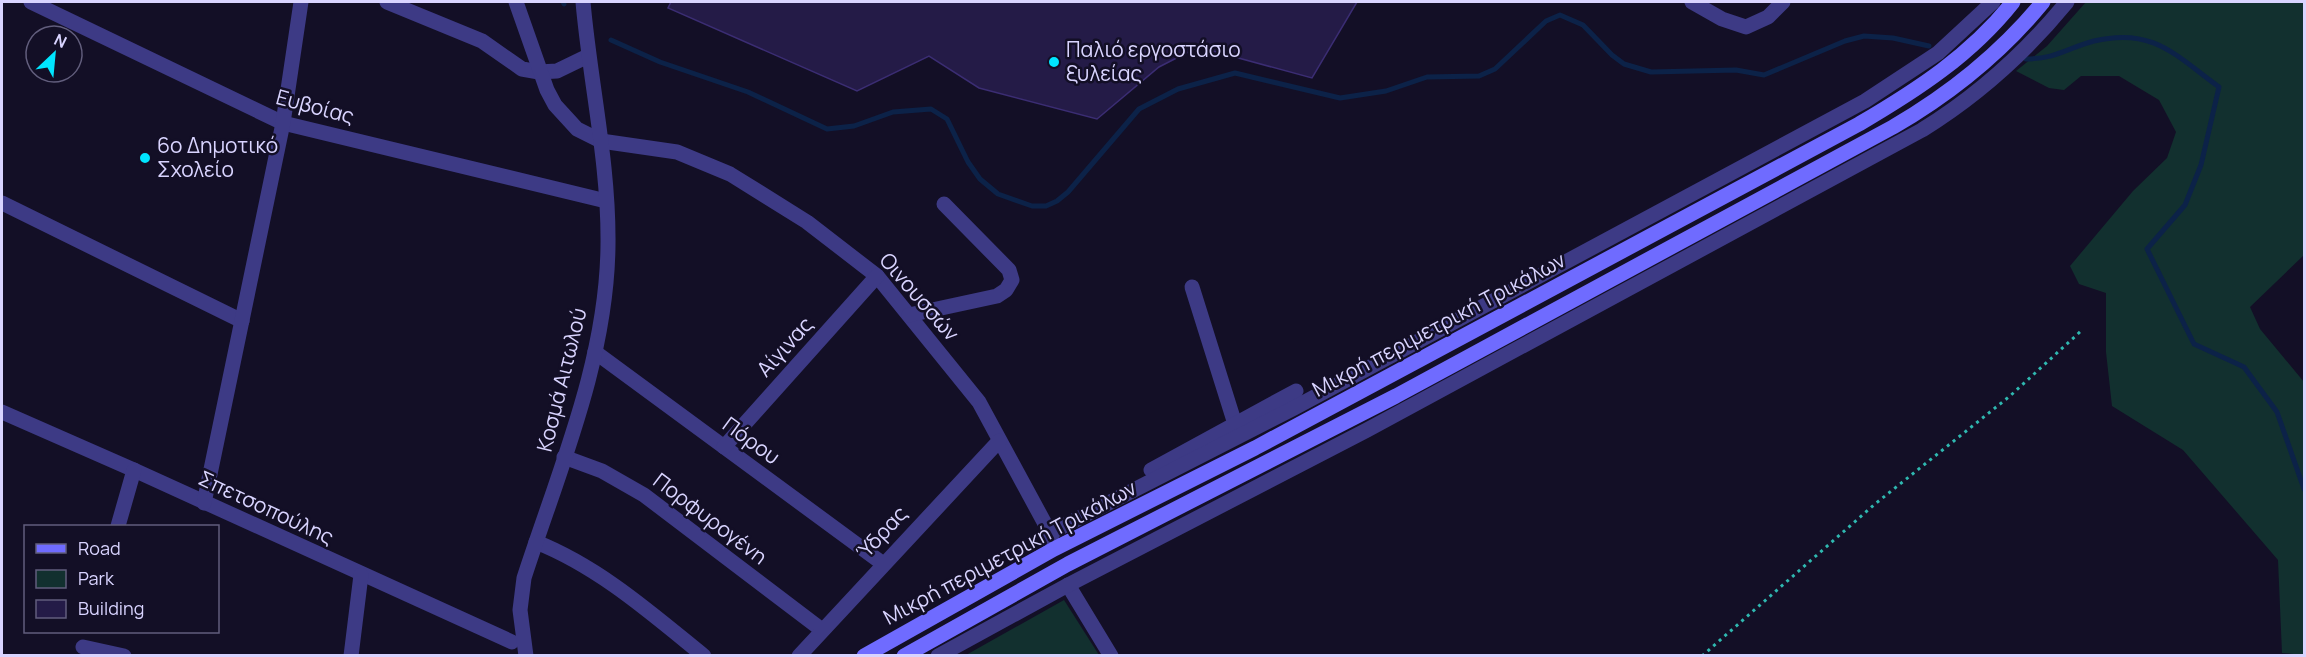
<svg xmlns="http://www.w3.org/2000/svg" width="2306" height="657" viewBox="0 0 2306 657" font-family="Manrope,sans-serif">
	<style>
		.green { fill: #12302f }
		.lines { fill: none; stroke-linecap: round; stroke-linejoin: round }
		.stream { stroke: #0c2248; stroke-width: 5 }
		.building { fill: #241b47; stroke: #3b2d73; stroke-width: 1.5 }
		.path { stroke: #2fb8b0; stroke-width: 3; stroke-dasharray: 3 4.5; stroke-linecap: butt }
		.minor { stroke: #3d3a85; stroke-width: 15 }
		.tertiary { stroke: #3d3a85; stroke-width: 15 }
		.secondary { stroke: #6f6bff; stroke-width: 15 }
		.poi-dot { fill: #00e5ff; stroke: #130f26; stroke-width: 2 }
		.labels { text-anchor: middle; stroke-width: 5; stroke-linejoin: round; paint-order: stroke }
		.poi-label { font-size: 21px; fill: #d9d4ff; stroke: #130f26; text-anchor: start }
		.street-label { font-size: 21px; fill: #d9d4ff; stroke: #130f26 }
	</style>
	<rect width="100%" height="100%" fill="#130f26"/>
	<!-- green -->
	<g class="green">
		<polygon points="2086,2 2304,2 2304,255 2250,307 2260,329 2304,382 2304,655 2282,653 2278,560 2183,450 2112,406 2106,352 2106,293 2079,284 2070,266 2133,191 2167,158 2176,132 2159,100 2119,76 2081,76 2064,90 2049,88 2016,71 2047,46"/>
		<polygon points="1064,600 1099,655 966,655"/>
	</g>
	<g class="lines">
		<!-- stream -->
		<g class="stream">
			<polyline points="563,2 564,4"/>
			<polyline points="611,40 660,62 748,92 827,129 854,126 893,112 931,109 947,119 968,162 980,179 998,194 1032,206 1046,206 1057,201 1068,192 1139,109 1178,89 1235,73 1340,98 1386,91 1427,77 1479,76 1495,69 1546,21 1560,15 1583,25 1612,55 1624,64 1651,72 1736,70 1764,75 1845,41 1864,36 1893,38 1929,46"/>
			<path d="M2026,59C2056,59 2067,48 2094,41C2153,27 2175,55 2219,87L2201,165L2185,205L2147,249L2194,344L2244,367L2277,412L2304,489"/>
		</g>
	</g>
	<!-- building -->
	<polygon class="building" points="671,2 1357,2 1312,78 1198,47 1159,67 1097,119 979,88 929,56 857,91 668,8"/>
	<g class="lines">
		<!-- path -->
		<polyline class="path" points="1702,656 1875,504 2010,396 2081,331"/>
		<!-- minor -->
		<g class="minor">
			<polyline points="31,2 283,123 606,201"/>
			<polyline points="387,2 482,41 522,69 539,72 557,71 588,56"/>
			<polyline points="516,2 547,90 555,105 577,129 601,141 677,152 730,174 807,222 877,276 979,402 1050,533 1052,541"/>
			<polyline points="1692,2 1722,19 1746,27 1768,17 1783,2"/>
			<polyline points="2,203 242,321"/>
			<polyline points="1192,287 1235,424"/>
			<polyline points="909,315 997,296 1006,290 1012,280 1009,270 944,204"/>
			<polyline points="595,352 882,563"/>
			<polyline points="2,412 134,470 512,642"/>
			<polyline points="724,447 877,276"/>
			<polyline points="564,457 602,471 644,495 822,630"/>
			<polyline points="1151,470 1296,391"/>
			<polyline points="204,503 283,123 301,2"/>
			<polyline points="118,526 134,470"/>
			<polyline points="1050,533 1294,408 1865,101 1938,53 1993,2"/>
			<path d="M536,542C599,567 651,613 704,656"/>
			<polyline points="1068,585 1111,656"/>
			<polyline points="83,647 124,656"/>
			<polyline points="351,656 361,575"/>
			<polyline points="799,656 999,441"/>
			<path d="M938,656L1068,585L1367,430L1922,130C1977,96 2026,52 2067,2"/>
		</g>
		<!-- tertiary -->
		<path class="tertiary" d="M526,656L520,610L524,578C559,470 607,360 608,245C609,163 590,82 583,2"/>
		<!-- secondary -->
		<g class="secondary">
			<path d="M864,656L1054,549L1255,448L1859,124C1917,90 1971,55 2013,2"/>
			<path d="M904,656L1068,564L1396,396L1893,127C1950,94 2001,53 2043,2"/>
		</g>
	</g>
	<!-- markers -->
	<g class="poi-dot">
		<circle cx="1054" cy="62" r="6"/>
		<circle cx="145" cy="158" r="6"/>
	</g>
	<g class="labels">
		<!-- poi labels -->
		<g class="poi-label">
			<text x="1066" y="57">Παλιό εργοστάσιο<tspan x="1066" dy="24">ξυλείας</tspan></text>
			<text x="157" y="153">6ο Δημοτικό<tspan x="157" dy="24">Σχολείο</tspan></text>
		</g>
		<!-- street labels -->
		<g class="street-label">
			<text transform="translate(315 107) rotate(15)" y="7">Ευβοίας</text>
			<text transform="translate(919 297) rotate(49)" y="7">Οινουσσών</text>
			<text transform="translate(1439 325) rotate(-28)" y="7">Μικρή περιμετρική Τρικάλων</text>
			<text transform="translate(785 347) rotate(-48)" y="7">Αίγινας</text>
			<text transform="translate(562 380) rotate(-76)" y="7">Κοσμά Αιτωλού</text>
			<text transform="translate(751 441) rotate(36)" y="7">Πόρου</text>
			<text transform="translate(266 508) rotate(25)" y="7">Σπετσοπούλης</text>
			<text transform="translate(710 519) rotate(37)" y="7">Πορφυρογένη</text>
			<text transform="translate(882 533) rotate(-47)" y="7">Ύδρας</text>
			<text transform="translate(1010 553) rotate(-28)" y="7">Μικρή περιμετρική Τρικάλων</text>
		</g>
	</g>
	<!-- border -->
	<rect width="2306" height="657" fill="none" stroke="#d9d4ff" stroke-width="6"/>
	<!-- legend -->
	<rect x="24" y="525" width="195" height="108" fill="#130f26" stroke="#625e7d" stroke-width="1.5"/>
	<rect x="36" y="544" width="30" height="9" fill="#6f6bff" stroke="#625e7d" stroke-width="1.5"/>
	<text x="78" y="555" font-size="18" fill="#d9d4ff">Road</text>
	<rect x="36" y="570" width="30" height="18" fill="#12302f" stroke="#625e7d" stroke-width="1.5"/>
	<text x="78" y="585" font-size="18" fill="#d9d4ff">Park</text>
	<rect x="36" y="600" width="30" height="18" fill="#241b47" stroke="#625e7d" stroke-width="1.5"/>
	<text x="78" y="615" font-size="18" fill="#d9d4ff">Building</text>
	<!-- north arrow -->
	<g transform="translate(54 54) rotate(26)"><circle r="28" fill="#130f26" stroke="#625e7d" stroke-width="1.5"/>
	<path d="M0-4.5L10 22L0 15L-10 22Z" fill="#00e5ff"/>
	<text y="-9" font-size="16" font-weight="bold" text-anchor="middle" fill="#d9d4ff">N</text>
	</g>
</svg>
